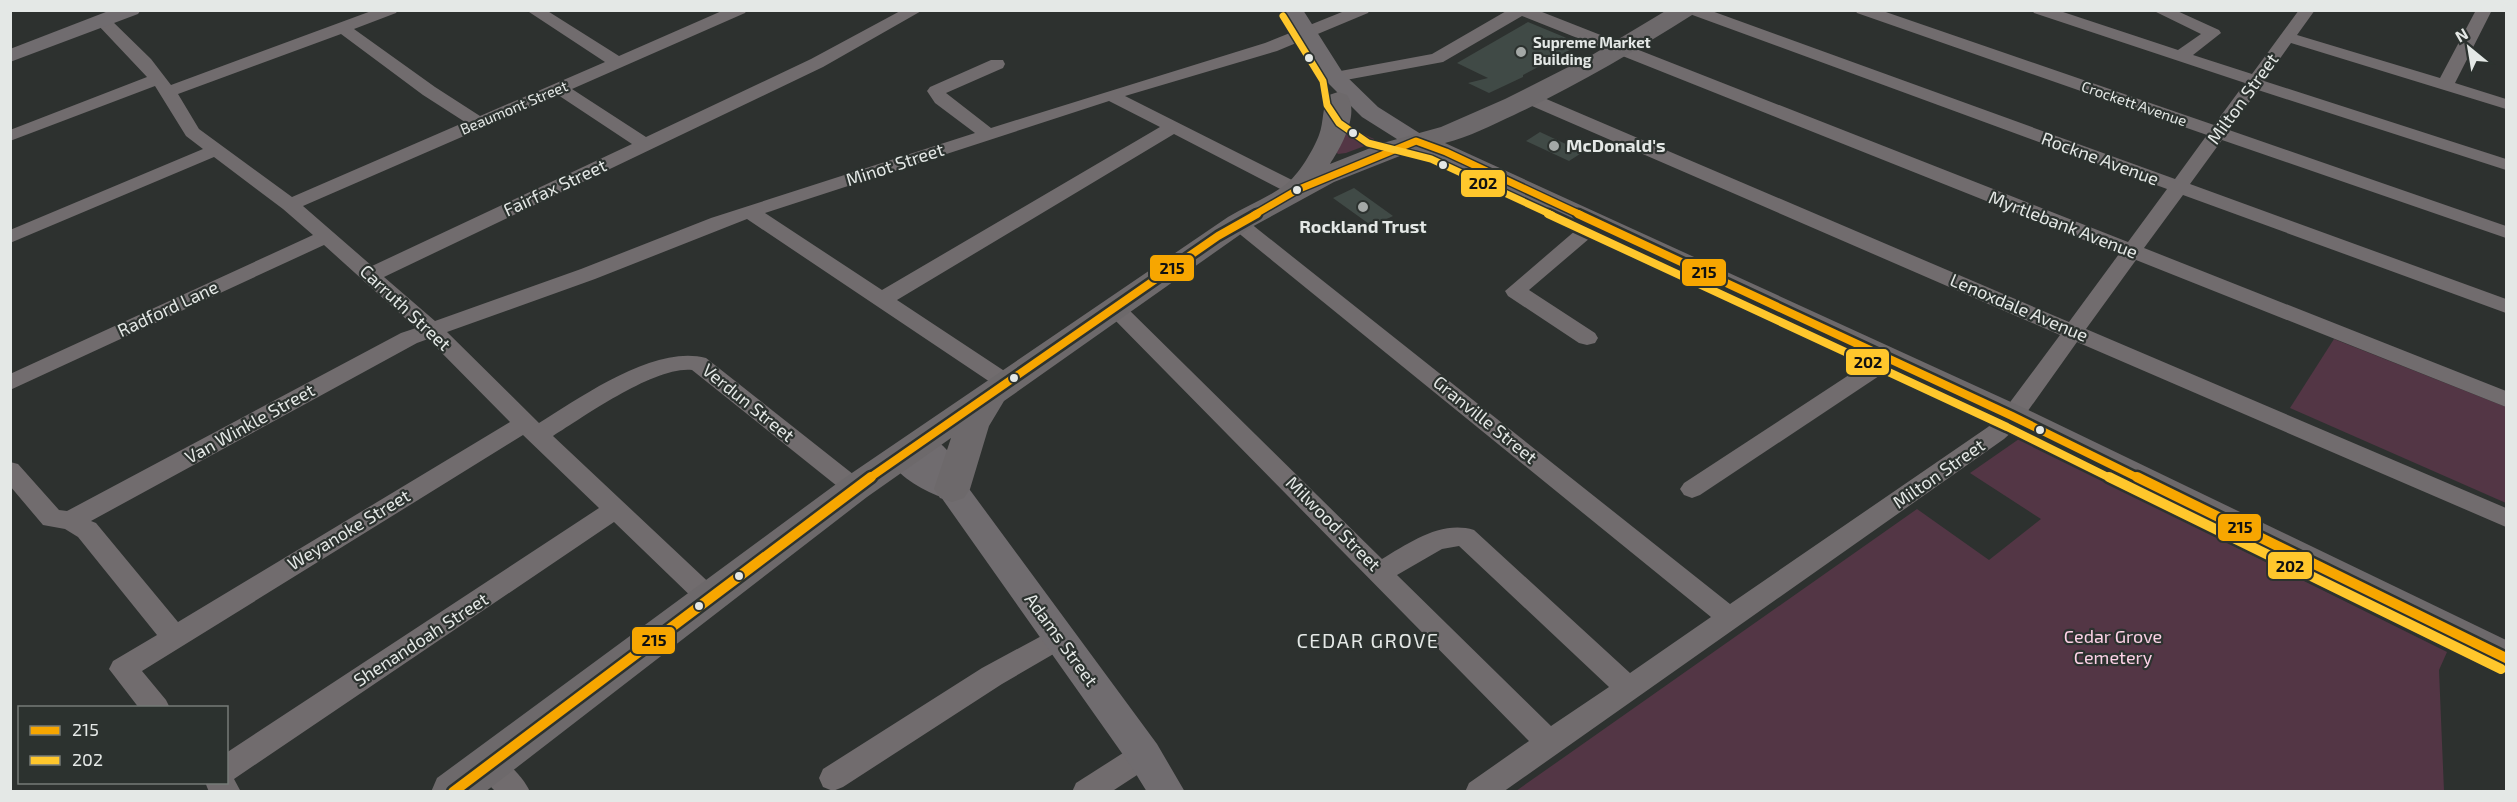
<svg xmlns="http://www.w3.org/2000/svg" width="2517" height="802" viewBox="0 0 2517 802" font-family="'Exo 2',sans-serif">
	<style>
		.green { fill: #533645 }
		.building { fill: #404a46 }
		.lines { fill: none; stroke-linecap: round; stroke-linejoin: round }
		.minor { fill: #716c6e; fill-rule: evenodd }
		.major { fill: #706c6f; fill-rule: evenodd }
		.highway { fill: #6d696b; fill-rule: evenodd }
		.bus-1-far2-casing { stroke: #2c322f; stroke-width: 10 }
		.bus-1-far1-casing { stroke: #2c322f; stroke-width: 13 }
		.bus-1-casing { stroke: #2c322f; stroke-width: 15 }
		.bus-2-far2-casing { stroke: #2c322f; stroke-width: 10 }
		.bus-2-far1-casing { stroke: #2c322f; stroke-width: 13 }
		.bus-2-casing { stroke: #2c322f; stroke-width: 15 }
		.bus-1-far2 { stroke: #f7a600; stroke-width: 7 }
		.bus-1-far1 { stroke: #f7a600; stroke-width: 8 }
		.bus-1 { stroke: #f7a600; stroke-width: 10 }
		.bus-2-far2 { stroke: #ffc72c; stroke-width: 7 }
		.bus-2-far1 { stroke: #ffc72c; stroke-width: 8 }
		.bus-2 { stroke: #ffc72c; stroke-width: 10 }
		.poi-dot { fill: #a4a8a6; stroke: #2c322f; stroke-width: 2 }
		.bus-dot { fill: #e4e8e6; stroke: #2c322f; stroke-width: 2 }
		.labels { text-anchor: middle; stroke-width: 4.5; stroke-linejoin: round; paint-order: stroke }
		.far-poi-label { font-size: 15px; font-weight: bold; fill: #e4e8e6; stroke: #2c322f; text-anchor: start }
		.far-street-label { font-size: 15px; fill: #e4e8e6; stroke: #2c322f }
		.street-label { font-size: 18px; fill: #e4e8e6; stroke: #2c322f }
		.poi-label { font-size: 18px; font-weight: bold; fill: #e4e8e6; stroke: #2c322f; text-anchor: start }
		.park-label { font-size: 18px; fill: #fcd2e6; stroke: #2c322f }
		.neighbourhood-label { font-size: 20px; letter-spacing: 1.5px; fill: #e4e8e6; stroke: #2c322f }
		.line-badge { stroke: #2c322f; stroke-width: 2 }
		.pale-badge-label { font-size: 16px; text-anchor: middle; font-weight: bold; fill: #111 }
	</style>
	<rect width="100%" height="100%" fill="#2d312f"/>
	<!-- green -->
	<g class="green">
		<polygon points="1346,126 1374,139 1375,142 1346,153 1338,154 1336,152"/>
		<polygon points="2334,339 2506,407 2506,503 2290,408"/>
		<polygon points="2019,439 2447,652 2439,670 2444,791 1516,791 1917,509 1989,560 2041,519 1970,473"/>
	</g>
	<!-- building -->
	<g class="building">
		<polygon points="1528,22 1581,44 1523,75 1523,77 1489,93 1468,83 1488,78 1457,63"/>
		<polygon points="1540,132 1583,152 1569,161 1526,141"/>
		<polygon points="1354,188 1393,216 1372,226 1333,198"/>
	</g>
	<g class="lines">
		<!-- minor -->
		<g class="minor">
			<path d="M374,10H398L396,13L354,29L435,87L480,116L605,62L526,10H546L619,56L724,10H747L745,13L572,89L646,137L811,59L902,10H923L823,67L384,277L435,321L581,269L711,218L975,133L935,103L927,91L930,87L991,60H1003L1005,64L1003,68L946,93L991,128L1265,43L1347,10H1370L1368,13L1277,51L1125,96L1304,186L1306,190L1304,194H1290L1174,134L897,300L1015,378L1018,383L1015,388L1007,391L999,388L747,219L595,279L447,332L539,423C581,397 655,344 706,358L863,482L867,488L863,494L855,497L847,494L692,370C655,366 585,416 553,436L718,591L722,598L718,605L709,608L700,605L614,522L234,779L241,792H209L205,782H226V753L599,508L523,435L142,671L166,700L170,708H139L109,669L113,661L157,635L78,537L65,529L43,525L10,486V462L18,464L59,510L67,511L401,333L416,328L324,245L10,390V374L313,235L283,209L214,157L10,243V230L203,149L186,136L155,86L10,141V130L147,77L97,24L95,21L97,18H109L151,59L171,85ZM341,34L423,95L465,122L292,197L199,129L178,94ZM558,95L632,144L372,266L303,206ZM1109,101L1160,127L882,290L765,213ZM428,339L510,422L178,622L96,523L91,521L417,343Z"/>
			<path d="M1508,10H1537L2128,242L2167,189L1687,13L1685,10H1709L2175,179L2207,135L1857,13L1855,10H1880L2214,125L2245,83L2034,13L2032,10H2057L2178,50L2201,34L2152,10H2175L2219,30L2221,33L2193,55L2252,74L2299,10H2315L2297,35L2440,78L2476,10H2492L2455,83L2506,99V109L2291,43L2264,81L2506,159V170L2258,90L2229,130L2506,226V238L2222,140L2190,184L2506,299V313L2183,195L2144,248L2506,391V407L2136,260L2086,329L2506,508V527L2077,342L2015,429L2004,439L1503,792H1465L1469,783L1529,741L1108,313L1105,308L1108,303L1115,301L1122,303L1382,559C1409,543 1441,520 1474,530L1630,673L1711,617L1231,227L1228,223L1231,219H1245L1730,604L1988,427L1999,417L2060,335L1525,103L1522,99L1525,95H1537L2069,322L2119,254L1522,16L1443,62L1335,82L1329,81L1326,77L1329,73L1335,72L1432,54ZM1459,546L1609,687L1551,726L1397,575L1442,549Z"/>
			<polygon points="1597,216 1604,218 1607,222 1604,226 1529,290 1595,333 1598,338 1595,343 1587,345 1579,343 1508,296 1505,291 1590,218"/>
			<polygon points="1889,352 1897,354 1900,359 1897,364 1700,495 1692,498 1684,495 1680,489 1684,483 1881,354"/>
			<polygon points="1060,626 1069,629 1073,637 1069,645 1002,684 843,787 833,791 823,787 819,778 823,769 982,668"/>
			<polygon points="1144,742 1154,746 1158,755 1154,764 1111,792 1072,792 1076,783 1134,746"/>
			<path d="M488,752C504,758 523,776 530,792H496L478,774L474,765L478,756Z"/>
		</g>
		<!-- major -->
		<g class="major">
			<polygon points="111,10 141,10 138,14 10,62 10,49"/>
			<polygon points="1283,10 1303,10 1343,73 1378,107 1424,136 1427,141 1424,146 1416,148 1408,146 1362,117 1327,82"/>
			<path d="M920,432C943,439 961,464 967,486L1157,744L1185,792H1147L1131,766L941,497C920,489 898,476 886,456L891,448L901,445L908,447L905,443L910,436Z"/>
		</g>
		<!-- highway -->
		<path class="highway" d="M1667,10H1695L1692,15C1635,51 1576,86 1514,115C1492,125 1469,137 1445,143L2024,408L2506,640V674L2492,670L2000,424L1437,158L1415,150L1334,182L1248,229L1004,401L989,426L970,489L964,498L952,502L940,498L934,489L951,438L867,497L485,792H431L437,778L843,479L1228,217C1246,206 1268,198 1285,185C1298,176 1314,149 1319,135C1324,122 1322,105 1329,95L1338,92L1347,95C1360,114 1341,147 1330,164L1383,143L1441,127L1505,99L1592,55Z"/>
		<!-- bus-1-far2 casing -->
		<g class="bus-1-far2-casing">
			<polyline id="bus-1-far2" points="1254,215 1297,190 1416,141 1446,152 1581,215"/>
		</g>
		<!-- bus-1-far1 casing -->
		<g class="bus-1-far1-casing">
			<g id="bus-1-far1">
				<polyline points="1578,214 2012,416 2140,479"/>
				<polyline points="868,479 1218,236 1257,214"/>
			</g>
		</g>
		<!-- bus-1 casing -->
		<g class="bus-1-casing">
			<g id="bus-1">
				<polyline points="2137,477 2506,658"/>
				<polyline points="453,792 871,477"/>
			</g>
		</g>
		<!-- bus-2-far2 casing -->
		<g class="bus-2-far2-casing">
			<polyline id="bus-2-far2" points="1283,16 1323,81 1327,105 1339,123 1368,143 1431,159 1552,215"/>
		</g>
		<!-- bus-2-far1 casing -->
		<g class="bus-2-far1-casing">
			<polyline id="bus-2-far1" points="1548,214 2007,427 2112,479"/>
		</g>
		<!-- bus-2 casing -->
		<g class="bus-2-casing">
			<polyline id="bus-2" points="2109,477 2501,669"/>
		</g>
		<!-- bus-1-far2 -->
		<use href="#bus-1-far2" class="bus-1-far2"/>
		<!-- bus-1-far1 -->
		<use href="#bus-1-far1" class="bus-1-far1"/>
		<!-- bus-1 -->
		<use href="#bus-1" class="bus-1"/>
		<!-- bus-2-far2 -->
		<use href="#bus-2-far2" class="bus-2-far2"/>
		<!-- bus-2-far1 -->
		<use href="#bus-2-far1" class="bus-2-far1"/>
		<!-- bus-2 -->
		<use href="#bus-2" class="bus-2"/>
	</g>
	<!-- markers -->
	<g class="poi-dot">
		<circle cx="1521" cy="52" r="6"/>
		<circle cx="1554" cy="146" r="6"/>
		<circle cx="1363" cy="207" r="6"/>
	</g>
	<g class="bus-dot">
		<circle cx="1309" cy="58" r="5"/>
		<circle cx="1353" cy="133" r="5"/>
		<circle cx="1443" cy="165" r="5"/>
		<circle cx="1297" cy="190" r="5"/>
		<circle cx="1014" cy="378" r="5"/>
		<circle cx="2040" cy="430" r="5"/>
		<circle cx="739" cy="576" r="5"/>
		<circle cx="699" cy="606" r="5"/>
	</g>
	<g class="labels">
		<!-- far-poi labels -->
		<g class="far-poi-label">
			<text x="1533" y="48">Supreme Market<tspan x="1533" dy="17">Building</tspan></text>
		</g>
		<!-- far-street labels -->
		<g class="far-street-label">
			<text transform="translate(2134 104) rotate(19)" y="5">Crockett Avenue</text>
			<text transform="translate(514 108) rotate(-23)" y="5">Beaumont Street</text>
		</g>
		<!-- street labels -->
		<g class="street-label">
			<text transform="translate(2243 99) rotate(-54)" y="6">Milton Street</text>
			<text transform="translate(2100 159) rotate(20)" y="6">Rockne Avenue</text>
			<text transform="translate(895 165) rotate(-18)" y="6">Minot Street</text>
			<text transform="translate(555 188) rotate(-25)" y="6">Fairfax Street</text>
			<text transform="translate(2063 225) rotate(21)" y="6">Myrtlebank Avenue</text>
			<text transform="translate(405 308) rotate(43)" y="6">Carruth Street</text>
			<text transform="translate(2019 308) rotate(23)" y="6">Lenoxdale Avenue</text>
			<text transform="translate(168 309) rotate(-25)" y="6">Radford Lane</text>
			<text transform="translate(748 403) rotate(39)" y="6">Verdun Street</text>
			<text transform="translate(1485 420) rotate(39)" y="6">Granville Street</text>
			<text transform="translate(250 424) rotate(-29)" y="6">Van Winkle Street</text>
			<text transform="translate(1939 474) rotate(-35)" y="6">Milton Street</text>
			<text transform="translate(1333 524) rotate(45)" y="6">Milwood Street</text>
			<text transform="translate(349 530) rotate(-31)" y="6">Weyanoke Street</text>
			<text transform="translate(421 640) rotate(-33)" y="6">Shenandoah Street</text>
			<text transform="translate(1061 640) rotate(54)" y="6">Adams Street</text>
		</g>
		<!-- poi labels -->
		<g class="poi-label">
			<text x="1566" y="152">McDonald's</text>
			<text x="1363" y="233" text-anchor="middle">Rockland Trust</text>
		</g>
		<!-- park labels -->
		<g class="park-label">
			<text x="2113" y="643">Cedar Grove<tspan x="2113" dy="21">Cemetery</tspan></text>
		</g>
		<!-- neighbourhood labels -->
		<g class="neighbourhood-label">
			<text x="1368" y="648">CEDAR GROVE</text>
		</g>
	</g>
	<g class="line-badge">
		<rect x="1460" y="169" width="46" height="29" rx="6" fill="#ffc72c"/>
		<rect x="1149" y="254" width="46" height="28" rx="6" fill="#f7a600"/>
		<rect x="1681" y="258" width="46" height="29" rx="6" fill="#f7a600"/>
		<rect x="1845" y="348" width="45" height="28" rx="6" fill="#ffc72c"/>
		<rect x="2217" y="513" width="45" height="29" rx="6" fill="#f7a600"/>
		<rect x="2267" y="551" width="46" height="29" rx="6" fill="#ffc72c"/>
		<rect x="631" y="626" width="45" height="29" rx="6" fill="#f7a600"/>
	</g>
	<g class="pale-badge-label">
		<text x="1483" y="189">202</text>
		<text x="1172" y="274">215</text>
		<text x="1704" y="278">215</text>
		<text x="1868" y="368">202</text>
		<text x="2240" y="533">215</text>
		<text x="2290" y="572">202</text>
		<text x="654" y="646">215</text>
	</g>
	<!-- border -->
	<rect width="2517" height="802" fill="none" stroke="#e4e8e6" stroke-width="24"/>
	<!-- legend -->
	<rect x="18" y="706" width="210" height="78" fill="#2c322f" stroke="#767b78" stroke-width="1.5"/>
	<rect x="30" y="726" width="30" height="9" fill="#f7a600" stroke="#767b78" stroke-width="1.5"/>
	<text x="72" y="736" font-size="18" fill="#e4e8e6">215</text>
	<rect x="30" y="756" width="30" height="9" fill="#ffc72c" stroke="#767b78" stroke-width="1.5"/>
	<text x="72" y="766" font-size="18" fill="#e4e8e6">202</text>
	<!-- north arrow -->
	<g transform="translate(2469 48) rotate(330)" stroke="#2c322f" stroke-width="4.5" paint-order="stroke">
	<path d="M0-4.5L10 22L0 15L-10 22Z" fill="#e4e8e6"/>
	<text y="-9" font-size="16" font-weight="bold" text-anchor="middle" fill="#e4e8e6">N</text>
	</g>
</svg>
